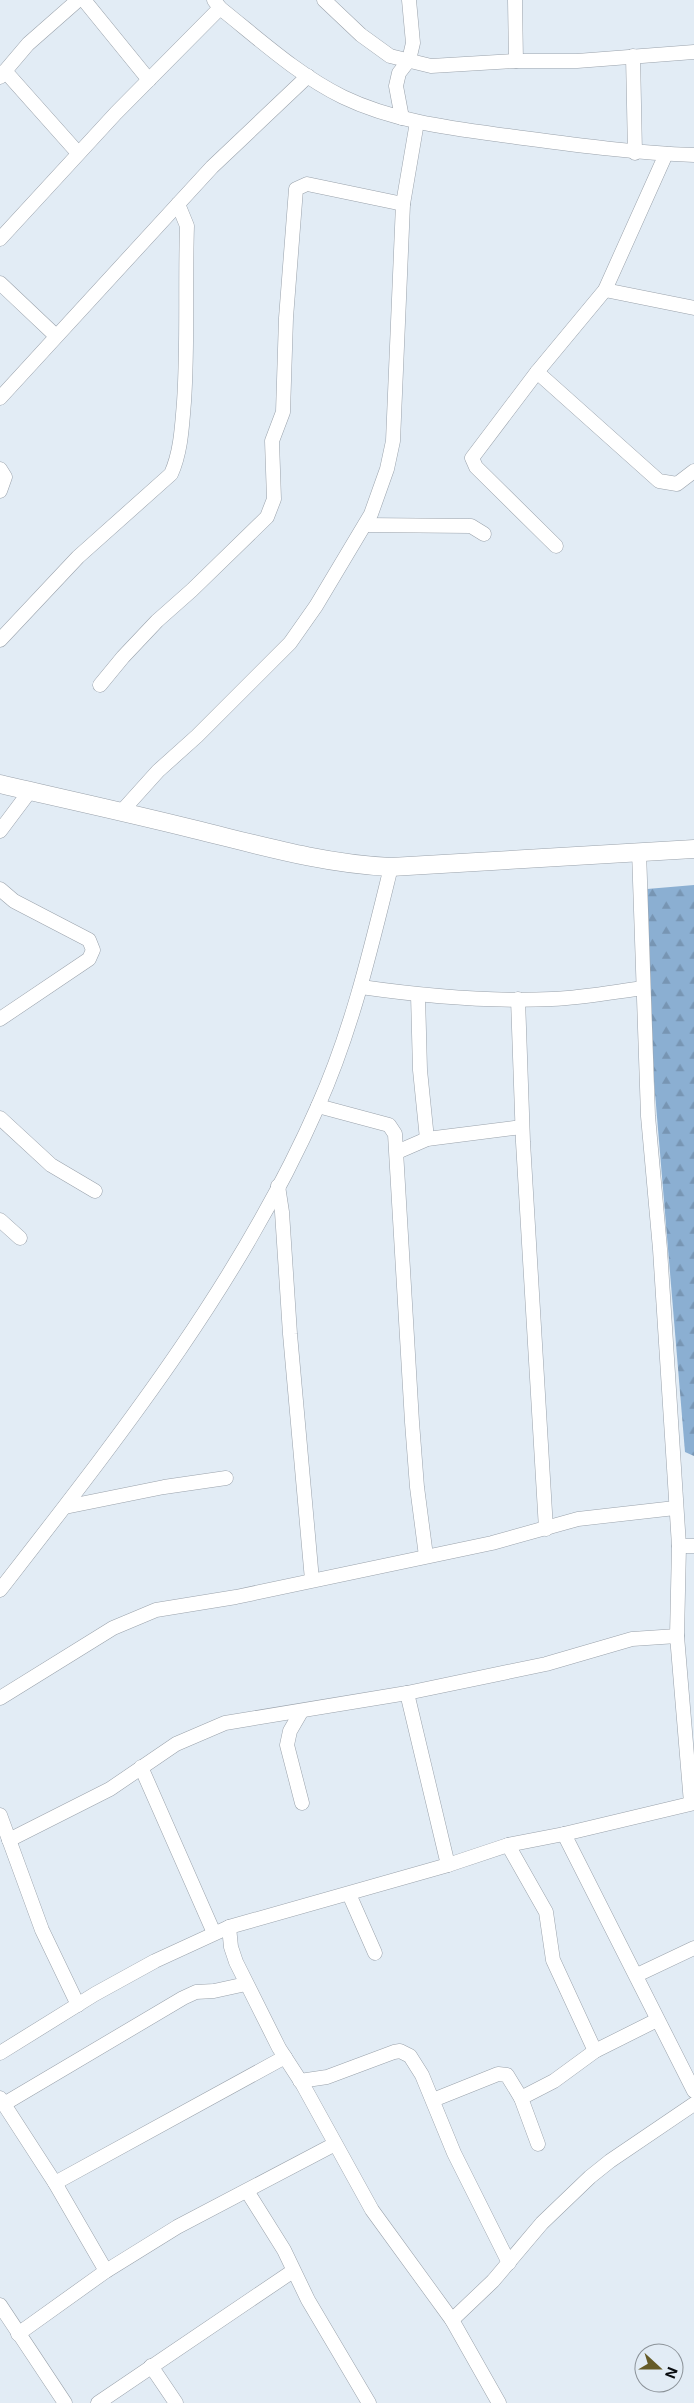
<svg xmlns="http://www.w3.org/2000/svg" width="694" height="2403" viewBox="0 0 694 2403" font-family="Inter,sans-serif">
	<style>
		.forest { fill: url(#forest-firs) }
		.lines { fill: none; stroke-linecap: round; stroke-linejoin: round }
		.minor-casing { stroke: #9aa2ab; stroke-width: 15 }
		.major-casing { stroke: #9aa2ab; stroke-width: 19 }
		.minor { stroke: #fff; stroke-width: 14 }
		.major { stroke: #fff; stroke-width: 18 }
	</style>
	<defs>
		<pattern id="forest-firs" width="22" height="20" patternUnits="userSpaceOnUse" patternTransform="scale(1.25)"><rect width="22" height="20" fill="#8bafd2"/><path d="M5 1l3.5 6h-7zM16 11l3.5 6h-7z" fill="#7795b3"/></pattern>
	</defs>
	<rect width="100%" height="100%" fill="#e2ecf5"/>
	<!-- forest -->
	<polygon class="forest" points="694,885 694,1456 685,1452 654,1081 647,889"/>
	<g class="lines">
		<!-- minor casing -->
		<g class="minor-casing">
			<g id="minor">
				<polyline points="84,0 149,80"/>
				<path d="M214,0L220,8C259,39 298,75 343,97C397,123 458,129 516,137C576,145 634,153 694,155"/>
				<polyline points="324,0 361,35 390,56 431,66 516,61 577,61 694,52"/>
				<polyline points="515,0 516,61"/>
				<polyline points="633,56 635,153"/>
				<polyline points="5,71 78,153"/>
				<polyline points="0,77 28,44 78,0"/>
				<polyline points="402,118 396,86 399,73 409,60 413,43 409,0"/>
				<polyline points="0,239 116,113 220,8"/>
				<polyline points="0,283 56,336"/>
				<polyline points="605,290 694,308"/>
				<polyline points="537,372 659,481 677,484 694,471"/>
				<polyline points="0,398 212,167 308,76"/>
				<polyline points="0,469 5,477 0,491"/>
				<polyline points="365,525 471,526 484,534"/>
				<polyline points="556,546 476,467 472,458 537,372 605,290 666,154"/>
				<path d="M0,640L78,557L171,474C181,452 182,426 184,402C188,344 185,285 187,226L178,204"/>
				<polyline points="100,685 123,657 157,621 192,590 267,517 274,499 272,441 283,412 286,318 296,189 307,184 403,204"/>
				<polyline points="122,811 158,771 197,736 290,643 316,606 371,514 387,469 393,441 403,204 417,122"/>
				<polyline points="0,831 30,791"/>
				<polyline points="639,851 648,1116 660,1249 679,1546 677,1636 691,1803"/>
				<polyline points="0,889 14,901 89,940 93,950 89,959 0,1019"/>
				<path d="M361,987C424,996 488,1002 552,999C582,998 613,992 643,988"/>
				<polyline points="418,995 420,1070 427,1139"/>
				<polyline points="518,999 523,1142 546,1529"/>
				<polyline points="318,1106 389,1125 395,1134 412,1422 417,1487 426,1556"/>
				<polyline points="0,1118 51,1165 95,1191"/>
				<polyline points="397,1152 427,1139 522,1127"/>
				<polyline points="278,1186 282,1212 290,1334 312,1580"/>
				<polyline points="0,1220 20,1238"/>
				<polyline points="65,1507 164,1487 226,1478"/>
				<polyline points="679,1546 694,1546"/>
				<path d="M0,1590C118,1438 240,1284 318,1106C352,1030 371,948 391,867"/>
				<polyline points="407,1693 448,1865"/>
				<polyline points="0,1698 113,1628 156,1610 236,1597 492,1543 578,1519 675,1508"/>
				<polyline points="301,1712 290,1731 287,1745 302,1803"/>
				<polyline points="141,1767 214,1933"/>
				<polyline points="0,1815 42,1930 78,2005"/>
				<polyline points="564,1834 694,2091"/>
				<polyline points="9,1840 110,1789 176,1744 225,1723 407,1693 546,1664 632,1639 677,1636"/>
				<polyline points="508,1845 546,1912 553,1960 595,2051"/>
				<polyline points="349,1894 375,1953"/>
				<polyline points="229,1927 231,1947 236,1962 279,2048 303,2085 372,2210 452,2320 499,2403"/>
				<polyline points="637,1975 694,1948"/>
				<polyline points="0,2053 95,1994 155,1961 229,1927 448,1865 508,1845 564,1834 694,1803"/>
				<polyline points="300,2081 327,2077 394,2052 400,2051 410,2056 422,2075 454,2153 509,2263"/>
				<polyline points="0,2098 55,2183 106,2271"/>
				<polyline points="521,2098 554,2081 595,2051 657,2020"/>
				<polyline points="433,2100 498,2074 507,2075 521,2098 538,2144"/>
				<polyline points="4,2104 183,1998 196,1992 214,1991 246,1984"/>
				<polyline points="55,2183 285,2057"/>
				<polyline points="247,2191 284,2250 308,2300 369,2403"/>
				<polyline points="0,2305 65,2403"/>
				<polyline points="452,2320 493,2281 542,2223 590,2177 610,2161 694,2104"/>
				<polyline points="18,2334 106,2271 177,2227 335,2144"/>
				<polyline points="151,2366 176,2403"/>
				<polyline points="98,2403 293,2271"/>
			</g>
		</g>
		<!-- major casing -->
		<g class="major-casing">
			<path id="major" d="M0,784C64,799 129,813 193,829C259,845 323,864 391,867L694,849"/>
		</g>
		<!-- minor -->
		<use href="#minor" class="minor"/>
		<!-- major -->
		<use href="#major" class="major"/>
	</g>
	<!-- north arrow -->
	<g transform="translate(659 2368) rotate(111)"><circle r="24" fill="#e2ecf5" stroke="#8c9399"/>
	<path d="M0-4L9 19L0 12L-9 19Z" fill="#655b27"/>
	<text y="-8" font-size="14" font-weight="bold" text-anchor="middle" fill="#0a0d10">N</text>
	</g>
</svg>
